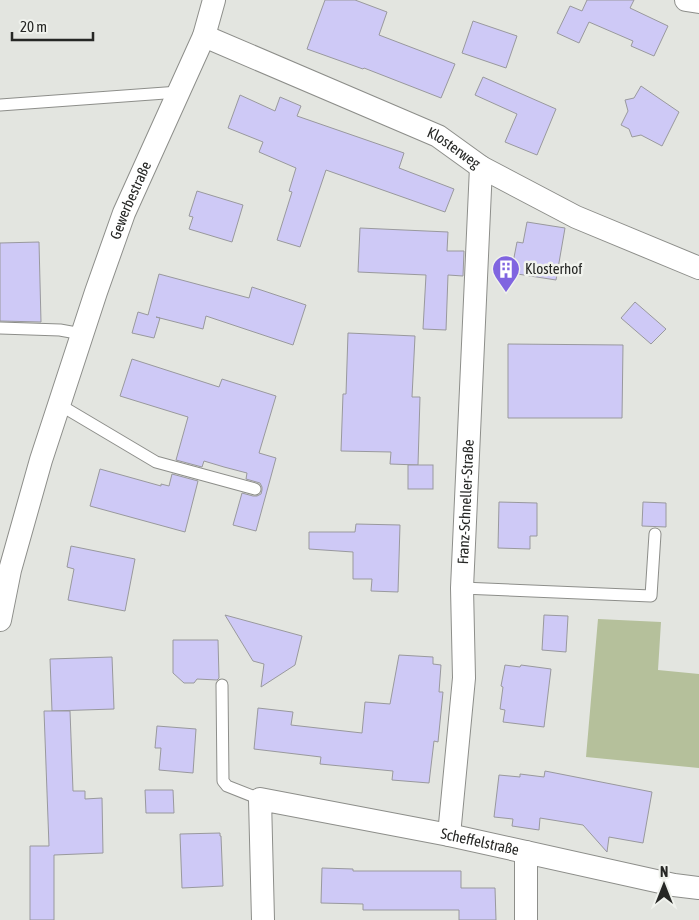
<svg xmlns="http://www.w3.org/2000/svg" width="699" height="920" viewBox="0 0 699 920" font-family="'Asap Condensed',sans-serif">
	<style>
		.green { fill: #b5c09b }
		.building { fill: #cec9f6; stroke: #99999d }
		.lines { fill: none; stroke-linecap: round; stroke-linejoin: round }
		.lane-casing { stroke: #8d8e8a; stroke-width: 13 }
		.street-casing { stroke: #8d8e8a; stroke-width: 24 }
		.lane { stroke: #fff; stroke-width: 11 }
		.street { stroke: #fff; stroke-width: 22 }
		.labels { text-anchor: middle; stroke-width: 5; stroke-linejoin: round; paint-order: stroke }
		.street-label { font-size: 15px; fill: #262725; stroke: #f0f2ed }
		.poi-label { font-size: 15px; fill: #262725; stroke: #f0f2ed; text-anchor: start }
	</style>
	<rect width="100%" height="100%" fill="#e3e5e0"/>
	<!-- green -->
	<polygon class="green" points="598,619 661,622 658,670 699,674 699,768 586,757"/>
	<!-- building -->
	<g class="building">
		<polygon points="325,0 355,0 387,12 379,35 455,64 441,98 364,68 363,69 307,49"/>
		<polygon points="587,0 634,0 630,8 668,26 654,56 631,46 633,41 589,22 579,43 557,33 570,6 582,11"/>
		<polygon points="473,21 517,36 506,68 462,53"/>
		<polygon points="483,77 556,109 537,155 505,142 517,114 475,95"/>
		<polygon points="641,86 679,112 662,146 641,135 632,137 629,129 621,125 628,111 625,100 634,98"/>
		<polygon points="240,95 275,111 280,97 301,106 297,116 404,153 399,168 454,189 445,212 326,170 300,247 277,240 292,192 289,191 296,168 259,152 263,142 228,128"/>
		<polygon points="197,191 243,205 232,242 189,229 193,217 189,216"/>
		<polygon points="527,222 565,228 556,280 511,273 517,242 523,243"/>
		<polygon points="360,228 448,232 447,251 464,251 463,276 448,275 446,330 423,329 426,275 358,272"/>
		<polygon points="39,242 41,322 0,321 0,243"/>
		<polygon points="159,274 249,298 252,287 306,305 293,345 206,316 203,329 156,317 160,318 154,338 132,333 138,312 148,315"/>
		<polygon points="635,302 666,329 651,344 621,318"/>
		<polygon points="348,333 415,336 412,397 420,397 418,465 390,464 391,452 341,451 343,394 346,394"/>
		<polygon points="508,344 623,345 622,418 508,418"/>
		<polygon points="132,359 219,387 222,379 276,396 259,453 276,458 256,531 233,525 242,493 253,496 257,496 261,494 262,490 262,487 260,483 246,479 247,473 224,467 204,461 202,467 176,460 188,417 120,396"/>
		<rect x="408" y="465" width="25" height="24"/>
		<polygon points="100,469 161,486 161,484 169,486 172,474 198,481 185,532 90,506"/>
		<polygon points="499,502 537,503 537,536 530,536 530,549 498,548"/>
		<polygon points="643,502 666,503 666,527 642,526"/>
		<polygon points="356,524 400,525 398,592 371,591 372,579 353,579 353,552 309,549 309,532 355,532"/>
		<polygon points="71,546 135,559 125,611 68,600 74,569 67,567"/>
		<polygon points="225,615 302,636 295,665 261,687 264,664 253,661"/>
		<polygon points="544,615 568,616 566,652 542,650"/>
		<polygon points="173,640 218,640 219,678 217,680 197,679 194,683 184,683 173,673"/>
		<polygon points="399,655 433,657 433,664 441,665 439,692 443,692 438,742 434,741 429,783 392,780 393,771 320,764 321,757 254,749 258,708 293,712 291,725 362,733 365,702 390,704"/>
		<polygon points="112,657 114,709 52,711 50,659"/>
		<polygon points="505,665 520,667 521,665 551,669 544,727 503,722 505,710 500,709 503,687 501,686"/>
		<polygon points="44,711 70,711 73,791 85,791 85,799 102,798 103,853 54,855 54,920 30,920 30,846 49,846"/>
		<polygon points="157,726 196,729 193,773 159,770 161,748 155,748"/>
		<polygon points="545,771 652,792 643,843 609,837 607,852 583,825 540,818 539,830 512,826 513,819 494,817 499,775 520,777 520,774 544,777"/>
		<polygon points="145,790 173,790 174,813 146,813"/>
		<polygon points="220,833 220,836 221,836 223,886 182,888 180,834"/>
		<polygon points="322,868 353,869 353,871 461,871 461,888 495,888 496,920 459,920 459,910 363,910 363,904 321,903"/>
	</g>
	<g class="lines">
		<!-- lane casing -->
		<g class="lane-casing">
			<g id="lane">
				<polyline points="0,105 179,92"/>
				<polyline points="0,328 60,330 82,334"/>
				<polyline points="60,405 156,462 255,489"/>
				<polyline points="462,588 651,596 655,534"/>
				<polyline points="222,685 223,781 227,786 260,799"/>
			</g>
		</g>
		<!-- street casing -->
		<g class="street-casing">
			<g id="street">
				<polyline points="686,0 699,2"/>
				<path id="s1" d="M204,36L438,136L481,167L576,217L699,268"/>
				<path id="s2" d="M0,620L10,570L41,460L96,292L124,213L204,36L214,0"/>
				<path id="s3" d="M449,835L464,678L462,588L481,167"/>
				<polyline points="526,852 526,920"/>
				<path id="s4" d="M263,920L260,799L449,835L674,885L699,888"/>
			</g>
		</g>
		<!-- lane -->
		<use href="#lane" class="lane"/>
		<!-- street -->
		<use href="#street" class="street"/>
	</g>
	<!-- icons -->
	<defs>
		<g id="building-pin" transform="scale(1.4375)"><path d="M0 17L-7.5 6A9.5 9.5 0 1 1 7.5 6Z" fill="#8065e0" stroke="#f0f2ed"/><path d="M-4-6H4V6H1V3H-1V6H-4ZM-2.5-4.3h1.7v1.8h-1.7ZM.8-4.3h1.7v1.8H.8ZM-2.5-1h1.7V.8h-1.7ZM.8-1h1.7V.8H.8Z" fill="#fff"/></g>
	</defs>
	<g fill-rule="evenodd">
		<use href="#building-pin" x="506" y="269"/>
	</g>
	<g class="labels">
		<!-- street labels -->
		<g class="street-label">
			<text dy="5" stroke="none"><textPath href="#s1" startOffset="274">Klosterweg</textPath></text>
			<text dy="5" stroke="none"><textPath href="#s2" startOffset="440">Gewerbestraße</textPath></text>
			<text dy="5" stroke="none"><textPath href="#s3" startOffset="334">Franz-Schneller-Straße</textPath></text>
			<text dy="5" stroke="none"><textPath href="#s4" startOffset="345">Scheffelstraße</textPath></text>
		</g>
		<!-- poi labels -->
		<g class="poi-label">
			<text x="525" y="274">Klosterhof</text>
		</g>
	</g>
	<!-- north arrow -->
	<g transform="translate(664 885)" stroke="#f0f2ed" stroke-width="4" paint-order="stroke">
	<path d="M0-4L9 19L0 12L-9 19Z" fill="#262725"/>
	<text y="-8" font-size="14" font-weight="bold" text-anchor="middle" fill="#262725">N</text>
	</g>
	<!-- scale -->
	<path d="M12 32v8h81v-8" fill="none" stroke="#262725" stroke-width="2.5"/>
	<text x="20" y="32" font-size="15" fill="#262725" stroke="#f0f2ed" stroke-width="4" paint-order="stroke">20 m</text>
</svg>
